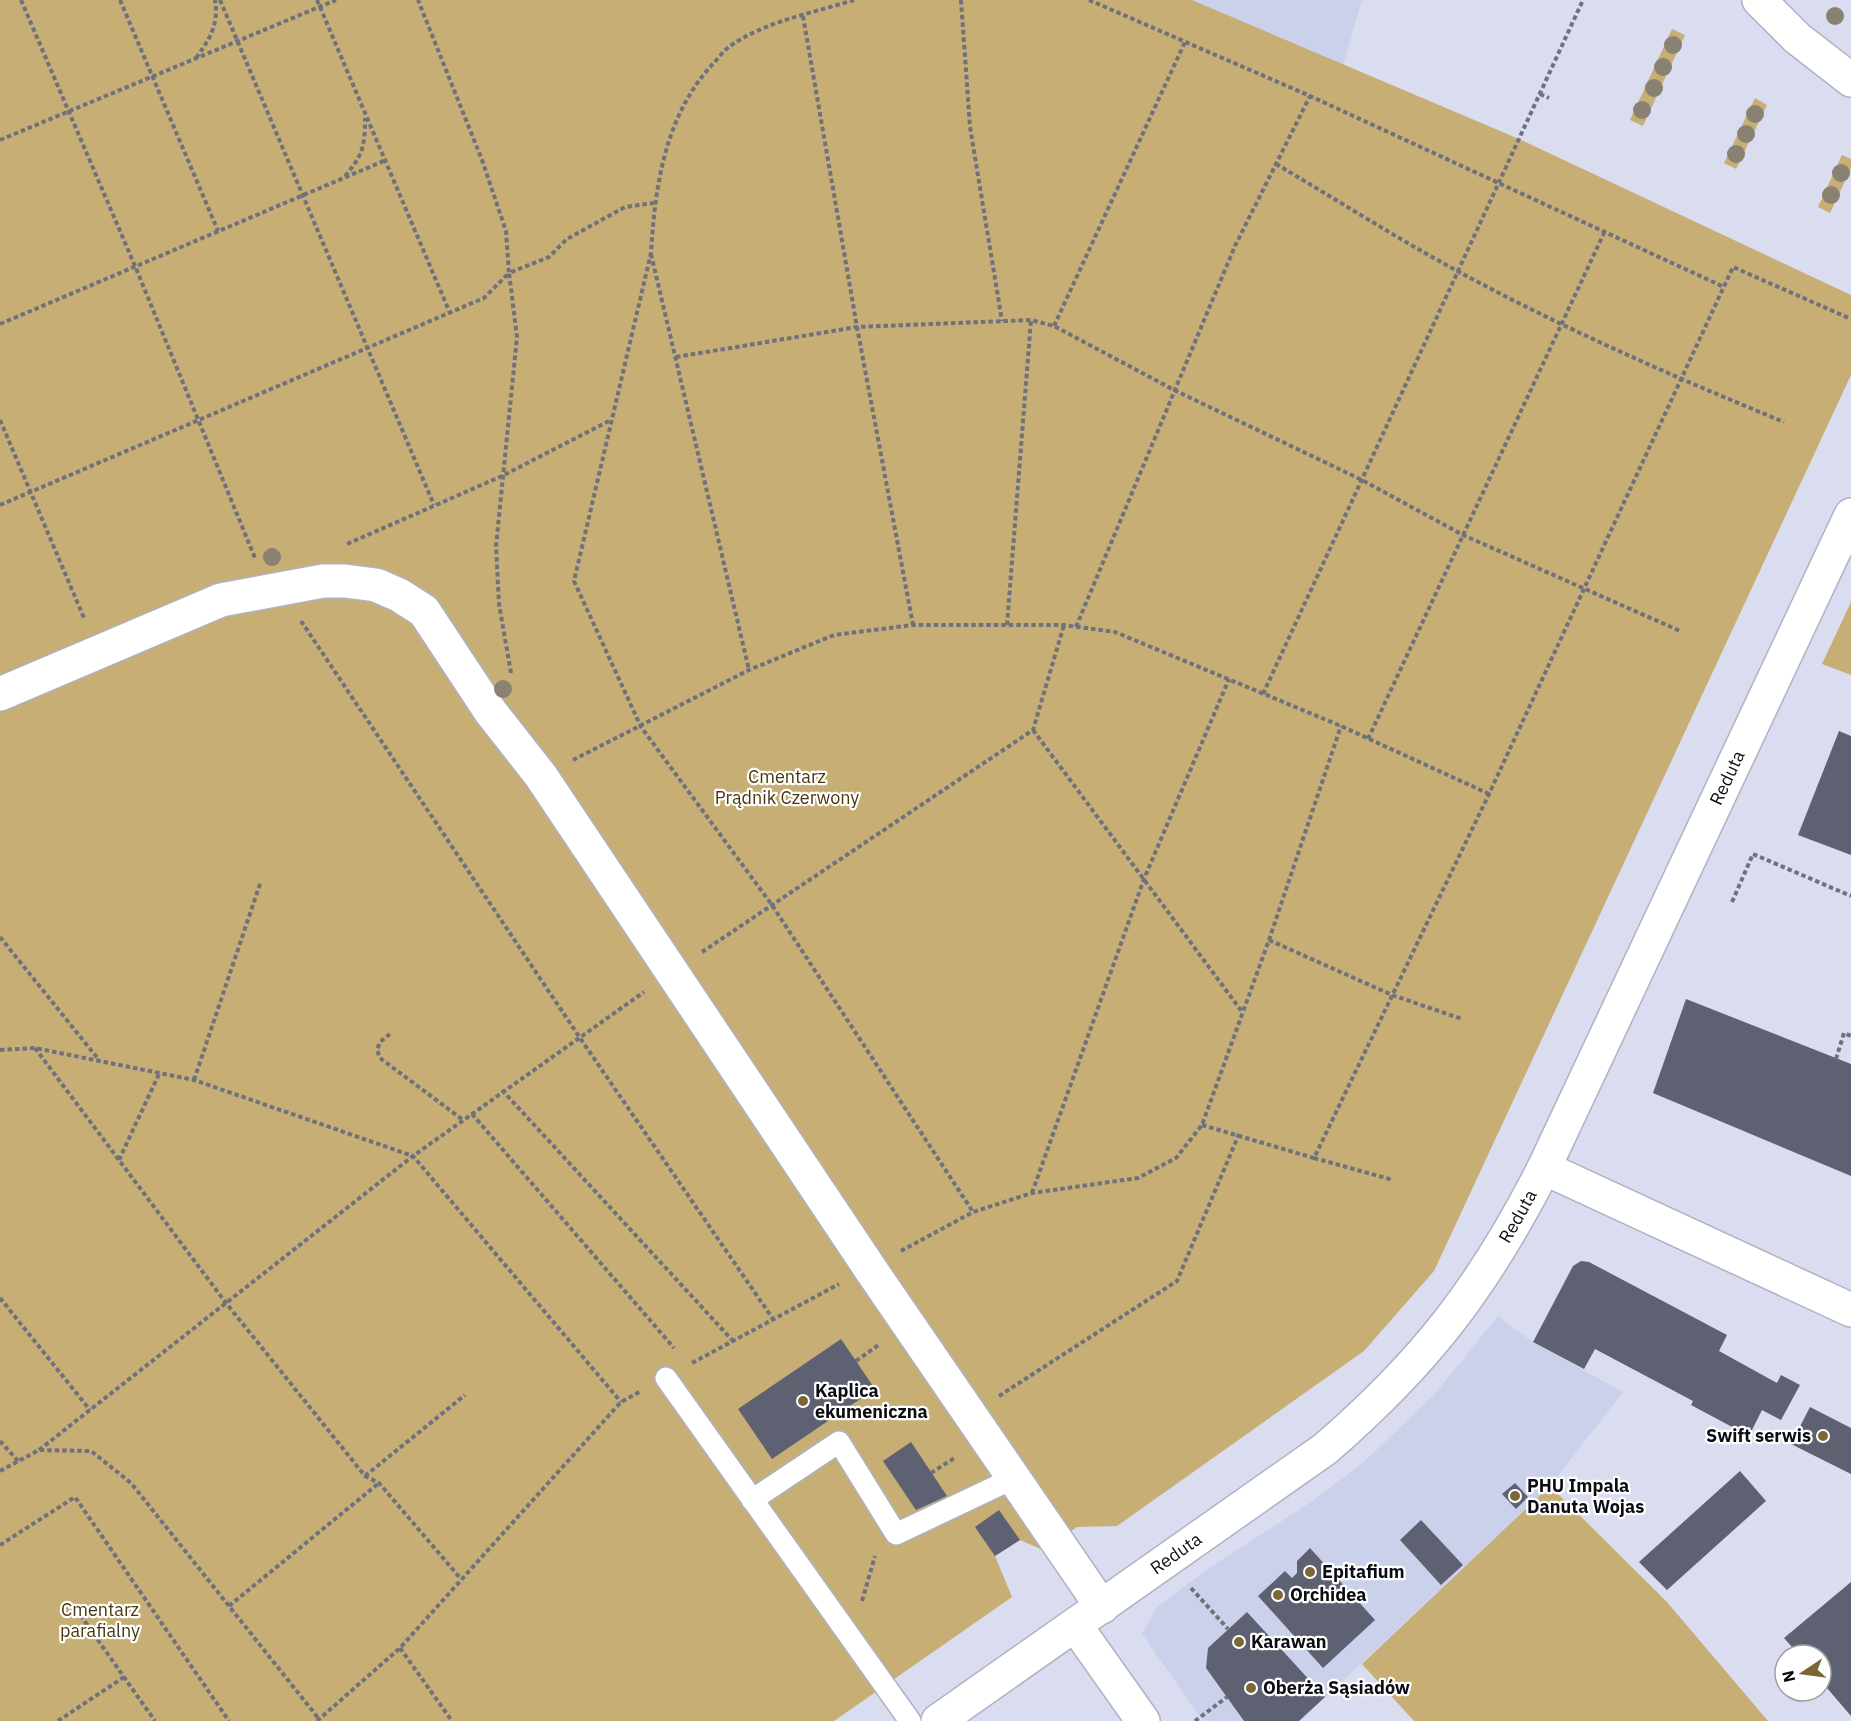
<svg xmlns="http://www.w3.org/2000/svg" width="1851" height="1721" viewBox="0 0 1851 1721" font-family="'IBM Plex Sans',sans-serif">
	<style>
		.built { fill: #ccd1eb }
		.green { fill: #c7ae75 }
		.building { fill: #5e6171 }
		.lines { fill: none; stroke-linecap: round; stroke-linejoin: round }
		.lane-casing { stroke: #aeb2c4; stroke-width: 24 }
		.street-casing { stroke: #aeb2c4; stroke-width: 36 }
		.path { stroke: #6f717d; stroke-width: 4; stroke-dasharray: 4.5 3; stroke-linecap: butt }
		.lane { stroke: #fff; stroke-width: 21 }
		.street { stroke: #fff; stroke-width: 33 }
		.tree { fill: #898273 }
		.poi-dot { fill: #7b6736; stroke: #fff; stroke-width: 2 }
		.labels { text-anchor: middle; stroke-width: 4.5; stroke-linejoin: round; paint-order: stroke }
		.park-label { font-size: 18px; fill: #47370d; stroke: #fff }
		.street-label { font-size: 18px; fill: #0c0d13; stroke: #fff }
		.poi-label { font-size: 18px; font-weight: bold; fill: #0c0d13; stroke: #fff; text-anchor: start }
	</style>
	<rect width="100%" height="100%" fill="#daddf0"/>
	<!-- built -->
	<g class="built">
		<polygon points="1192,0 1362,0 1343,66"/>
		<polygon points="1498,1316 1533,1342 1623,1392 1550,1486 1300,1721 1203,1721 1142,1634 1157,1607 1208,1569 1314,1500 1366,1460 1433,1396"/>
	</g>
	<!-- green -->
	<g class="green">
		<polygon points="0,0 1192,0 1519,139 1851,295 1851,375 1434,1271 1364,1351 1117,1526 1077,1527 1043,1550 1020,1540 995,1556 1012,1597 834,1721 0,1721"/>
		<polygon points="1672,29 1685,35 1643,126 1630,120"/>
		<polygon points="1755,98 1767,105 1736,169 1724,163"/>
		<polygon points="1842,155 1851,159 1851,168 1830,213 1818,207"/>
		<polygon points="1851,602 1851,675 1822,664"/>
		<polygon points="1550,1486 1667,1602 1768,1721 1414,1721 1362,1664"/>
	</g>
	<!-- building -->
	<g class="building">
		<polygon points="1839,731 1851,736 1851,855 1798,835"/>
		<polygon points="1686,999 1851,1064 1851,1176 1653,1093"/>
		<polygon points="1581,1261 1589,1262 1727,1335 1719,1351 1777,1383 1781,1375 1800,1385 1781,1420 1762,1410 1749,1436 1691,1405 1693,1401 1595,1349 1584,1369 1533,1342 1573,1266"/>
		<polygon points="841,1339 875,1389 772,1459 738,1409"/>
		<polygon points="1810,1407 1851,1428 1851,1474 1791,1444"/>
		<polygon points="911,1442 947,1496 916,1510 883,1461"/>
		<polygon points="1740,1471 1766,1501 1667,1590 1639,1562"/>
		<polygon points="1515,1483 1528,1497 1516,1509 1502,1494"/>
		<polygon points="999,1510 1020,1540 995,1556 975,1527"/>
		<polygon points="1421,1520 1463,1565 1441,1585 1400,1540"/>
		<polygon points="1310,1548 1375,1620 1323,1668 1258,1596 1285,1571 1292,1578 1297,1573 1297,1561"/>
		<polygon points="1851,1582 1851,1716 1821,1681 1821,1655 1799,1655 1784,1638"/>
		<polygon points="1247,1612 1325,1697 1299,1721 1244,1721 1206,1668 1208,1648"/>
	</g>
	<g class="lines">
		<!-- lane casing -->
		<g class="lane-casing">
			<g id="lane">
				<polyline points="666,1378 910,1721"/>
				<polyline points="752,1500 839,1442 896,1534 1014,1478"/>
			</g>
		</g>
		<!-- street casing -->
		<g class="street-casing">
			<g id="street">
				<polyline points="1759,0 1797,38 1851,80"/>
				<polyline points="0,694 221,600 323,581 345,581 376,585 399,595 424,611 490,711 541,776 869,1267 1102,1607"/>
				<polyline points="1544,1168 1851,1310"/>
				<polyline points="1075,1625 1143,1721"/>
				<path id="s1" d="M938,1721L1325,1449C1426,1362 1484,1286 1544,1168L1851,515"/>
			</g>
		</g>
		<!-- path -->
		<g class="path">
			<polyline points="21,0 135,266 255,558"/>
			<polyline points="120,0 218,231"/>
			<polyline points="220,0 434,505"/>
			<polyline points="317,0 450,313"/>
			<path d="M854,0C813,13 766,21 730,46C723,51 717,60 711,66C665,117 655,186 651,253L574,581L641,727L772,905L973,1212"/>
			<polyline points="961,0 970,127 1002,321"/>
			<polyline points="1089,0 1310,96 1724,287"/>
			<polyline points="803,16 857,327 913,625"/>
			<path d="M196,58C210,39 219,24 215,0"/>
			<polyline points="1540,94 1549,98"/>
			<polyline points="0,140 336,0"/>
			<path d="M1276,164C1337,200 1398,239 1461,273C1565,329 1674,377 1784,422"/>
			<path d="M345,176C363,155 365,146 365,118"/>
			<polyline points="651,254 749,670"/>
			<polyline points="0,324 386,160"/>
			<polyline points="1054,326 1185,42"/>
			<polyline points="676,357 857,327 1031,320 1054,326 1174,390 1362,480 1463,535 1680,631"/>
			<polyline points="0,420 84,618"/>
			<polyline points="0,505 484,298 509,273 506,231 482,160 418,0"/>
			<polyline points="347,544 502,476 609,421"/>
			<polyline points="301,621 580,1038 773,1319"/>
			<polyline points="1007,625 1031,320"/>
			<polyline points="1076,627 1235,246 1310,96"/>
			<polyline points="511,673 499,604 496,546 517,337 509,273 549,257 567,239 625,207 654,203"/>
			<polyline points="1263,694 1583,0"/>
			<polyline points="1033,730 1243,1013"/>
			<polyline points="1368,739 1604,233"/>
			<polyline points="573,760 749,670 834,635 913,625 1064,625 1115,632 1341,726 1489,794"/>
			<polyline points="1732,902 1753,854 1851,896"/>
			<polyline points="0,937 99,1060"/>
			<polyline points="1269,940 1392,995 1462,1019"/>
			<polyline points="702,952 1033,730 1064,625"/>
			<polyline points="390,1034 380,1042 377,1050 380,1058 463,1120"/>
			<polyline points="35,1048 226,1303 365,1476 379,1483 461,1579"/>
			<polyline points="0,1050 35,1048 194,1080 413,1156 621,1402"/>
			<polyline points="1836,1059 1844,1033 1851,1036"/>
			<polyline points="194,1080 261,881"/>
			<polyline points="502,1090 733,1341"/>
			<polyline points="472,1114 674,1348"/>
			<polyline points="1202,1125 1314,1158 1489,794 1733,267 1851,319"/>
			<polyline points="1314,1158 1393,1180"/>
			<polyline points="119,1160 159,1074"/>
			<polyline points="1032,1193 1144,879 1229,679"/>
			<polyline points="901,1251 973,1212 1032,1193 1138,1178 1176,1158 1202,1125 1269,940 1341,726"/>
			<polyline points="0,1298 90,1410"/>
			<polyline points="856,1361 880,1344"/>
			<polyline points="692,1363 839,1284"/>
			<polyline points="999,1396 1177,1281 1239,1134"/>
			<polyline points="0,1441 18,1461"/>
			<polyline points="39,1450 413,1156 644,992"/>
			<polyline points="0,1471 39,1450 91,1451 131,1483 319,1719"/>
			<polyline points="931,1473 956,1457"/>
			<polyline points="365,1476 465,1395"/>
			<polyline points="0,1545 75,1497 229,1721"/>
			<polyline points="1191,1588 1228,1629"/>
			<polyline points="862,1601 875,1556"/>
			<polyline points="229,1606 379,1483"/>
			<polyline points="76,1609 155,1721"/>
			<polyline points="400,1648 452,1721"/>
			<polyline points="58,1721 124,1677"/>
			<polyline points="317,1721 400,1648 621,1402 641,1391"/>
			<polyline points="1195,1721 1227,1697"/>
		</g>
		<!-- lane -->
		<use href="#lane" class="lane"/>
		<!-- street -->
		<use href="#street" class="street"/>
	</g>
	<!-- trees -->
	<g class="tree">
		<circle cx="1835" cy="16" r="9"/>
		<circle cx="1673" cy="45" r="9"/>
		<circle cx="1663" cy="67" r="9"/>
		<circle cx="1654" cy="88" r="9"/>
		<circle cx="1642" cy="110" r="9"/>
		<circle cx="1755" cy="114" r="9"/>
		<circle cx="1746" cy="134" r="9"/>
		<circle cx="1736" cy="154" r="9"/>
		<circle cx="1841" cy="173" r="9"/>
		<circle cx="1831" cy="195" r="9"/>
		<circle cx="272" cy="557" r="9"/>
		<circle cx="503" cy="689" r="9"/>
	</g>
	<!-- markers -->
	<g class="poi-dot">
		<circle cx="803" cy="1401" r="6"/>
		<circle cx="1823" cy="1436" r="6"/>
		<circle cx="1515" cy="1496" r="6"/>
		<circle cx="1310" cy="1572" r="6"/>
		<circle cx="1278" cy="1595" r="6"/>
		<circle cx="1239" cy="1642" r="6"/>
		<circle cx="1251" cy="1688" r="6"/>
	</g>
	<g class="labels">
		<!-- park labels -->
		<g class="park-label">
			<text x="787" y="783">Cmentarz<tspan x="787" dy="21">Prądnik Czerwony</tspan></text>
			<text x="100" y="1616">Cmentarz<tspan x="100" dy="21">parafialny</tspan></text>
		</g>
		<!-- street labels -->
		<g class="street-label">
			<text dy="6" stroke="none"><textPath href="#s1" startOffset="1263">Reduta</textPath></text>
			<text dy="6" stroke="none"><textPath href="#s1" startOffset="777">Reduta</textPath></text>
			<text dy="6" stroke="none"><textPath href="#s1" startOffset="291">Reduta</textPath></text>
		</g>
		<!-- poi labels -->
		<g class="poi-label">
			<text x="815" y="1397">Kaplica<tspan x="815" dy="21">ekumeniczna</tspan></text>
			<text x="1811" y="1442" text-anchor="end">Swift serwis</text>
			<text x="1527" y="1492">PHU Impala<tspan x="1527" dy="21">Danuta Wojas</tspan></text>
			<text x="1322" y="1578">Epitafium</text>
			<text x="1290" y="1601">Orchidea</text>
			<text x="1251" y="1648">Karawan</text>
			<text x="1263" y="1694">Oberża Sąsiadów</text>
		</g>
	</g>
	<!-- north arrow -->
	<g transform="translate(1803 1673) rotate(257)"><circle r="28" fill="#ffffff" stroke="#9e9ea1" stroke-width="1.5"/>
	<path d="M0-4.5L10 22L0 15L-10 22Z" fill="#7b6736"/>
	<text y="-9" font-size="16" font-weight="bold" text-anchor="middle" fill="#0c0d13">N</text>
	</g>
</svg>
